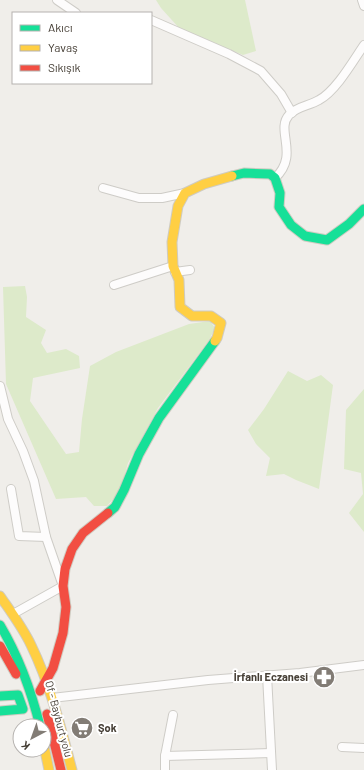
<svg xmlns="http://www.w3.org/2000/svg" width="364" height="770" viewBox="0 0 364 770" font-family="Barlow,sans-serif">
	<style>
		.green { fill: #ddeaca }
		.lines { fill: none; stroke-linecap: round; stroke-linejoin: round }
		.street-casing { stroke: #ceccc7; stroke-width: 10 }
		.fast-casing { stroke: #cfcbc1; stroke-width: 11 }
		.slow-casing { stroke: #cfcbc1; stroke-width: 11 }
		.jam-casing { stroke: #cfcbc1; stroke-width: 11 }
		.street { stroke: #fdfcfc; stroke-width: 8 }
		.fast { stroke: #16e098; stroke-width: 9 }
		.slow { stroke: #ffcf43; stroke-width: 9 }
		.jam { stroke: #f24e42; stroke-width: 9 }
		.labels { text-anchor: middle; stroke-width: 4; stroke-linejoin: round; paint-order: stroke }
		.poi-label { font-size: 11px; font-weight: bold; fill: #463f36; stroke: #fff; text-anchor: end }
		.street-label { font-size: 11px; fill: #463f36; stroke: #fff }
	</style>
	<rect width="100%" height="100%" fill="#f0eeea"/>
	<!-- green -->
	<g class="green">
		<polygon points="156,0 245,0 256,51 243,55 180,29 161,8"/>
		<polygon points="25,286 27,297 26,317 46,330 41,343 47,353 66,349 79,356 80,368 33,378 30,401 66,454 79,452 82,419 90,366 116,352 189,324 210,321 215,328 209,340 158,408 128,463 120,491 107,506 94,506 86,497 56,499 6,384 3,287"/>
		<polygon points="288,371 307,381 321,375 333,385 319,489 296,480 284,474 266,476 270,458 256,444 248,430 264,409"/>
		<polygon points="364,389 364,532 349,513 363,494 361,473 344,469 346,410"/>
	</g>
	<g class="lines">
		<!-- street casing -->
		<g class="street-casing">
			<g id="street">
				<polyline points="57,0 76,13"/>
				<polyline points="362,0 364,6"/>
				<polyline points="151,20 229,54 261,71 281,94 292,113"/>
				<path d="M275,178C300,155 275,130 289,115C297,106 309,106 319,100C336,91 353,61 364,45"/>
				<polyline points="103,188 139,198 162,198 185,193"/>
				<polyline points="175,272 190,270"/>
				<polyline points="114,285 173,266"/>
				<polyline points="0,386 8,419 23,451 34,481 46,537 63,586 13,614"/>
				<polyline points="11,489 19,536 46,537"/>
				<polyline points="267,675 272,770"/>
				<polyline points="52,698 208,680 300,673 364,665"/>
				<polyline points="342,747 364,748"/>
				<polyline points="165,756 173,715"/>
				<polyline points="165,770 165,756 271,753"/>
			</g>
		</g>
		<!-- fast casing -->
		<g class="fast-casing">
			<g id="fast">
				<polyline points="232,176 244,173 270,174 275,178 280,193 279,207 291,225 305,236 327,240 349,224 364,209"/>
				<polyline points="108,513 115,507 124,490 139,454 159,418 215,341"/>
				<path d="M0,625C19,657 31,690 40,726"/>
				<polyline points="0,696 18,695 23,709 0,711"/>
			</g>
		</g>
		<!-- slow casing -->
		<g class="slow-casing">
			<g id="slow">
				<polyline points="215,341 217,338 221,323 211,316 192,316 180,307 179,280 173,266 172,242 178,206 185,193 204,184 232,176"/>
				<path d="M0,596C11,612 23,628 31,645C50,684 61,728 72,770"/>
				<polyline points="44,746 49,770"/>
			</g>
		</g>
		<!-- jam casing -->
		<g class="jam-casing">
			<g id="jam">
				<polyline points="0,646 16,674"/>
				<polyline points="40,691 53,668 63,633 66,607 63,586 65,569 72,549 83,533 108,513"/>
				<polyline points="47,714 61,770"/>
			</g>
		</g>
		<!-- street -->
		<use href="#street" class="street"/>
		<!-- fast -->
		<use href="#fast" class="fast"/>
		<!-- slow -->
		<use href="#slow" class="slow"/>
		<!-- jam -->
		<use href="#jam" class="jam"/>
	</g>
	<!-- icons -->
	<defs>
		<g id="pharmacy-disc" transform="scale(1.15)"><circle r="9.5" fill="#827c75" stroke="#fff"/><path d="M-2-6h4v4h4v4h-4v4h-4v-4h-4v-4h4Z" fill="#fff"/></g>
		<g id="supermarket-disc" transform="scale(1.15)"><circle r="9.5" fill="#827c75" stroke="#fff"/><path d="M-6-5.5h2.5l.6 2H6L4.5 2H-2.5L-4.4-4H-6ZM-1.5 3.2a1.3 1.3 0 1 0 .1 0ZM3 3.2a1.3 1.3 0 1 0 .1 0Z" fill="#fff"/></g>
	</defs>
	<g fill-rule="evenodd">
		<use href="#pharmacy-disc" x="324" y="677"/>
		<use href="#supermarket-disc" x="82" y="728"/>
	</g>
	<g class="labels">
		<!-- poi labels -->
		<g class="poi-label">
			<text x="308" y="681">İrfanlı Eczanesi</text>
			<text x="98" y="732" text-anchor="start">Şok</text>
		</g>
		<!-- street labels -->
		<g class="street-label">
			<text transform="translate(59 719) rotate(75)" y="4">Of - Bayburt yolu</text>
		</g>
	</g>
	<!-- legend -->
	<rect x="12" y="12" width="140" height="72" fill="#ffffff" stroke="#b5b2af"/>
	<rect x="20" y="25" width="20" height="6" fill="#16e098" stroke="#b5b2af"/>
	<text x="48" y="32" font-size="12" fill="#463f36">Akıcı</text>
	<rect x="20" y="45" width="20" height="6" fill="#ffcf43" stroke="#b5b2af"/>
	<text x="48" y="52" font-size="12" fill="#463f36">Yavaş</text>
	<rect x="20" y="65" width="20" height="6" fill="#f24e42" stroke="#b5b2af"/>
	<text x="48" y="72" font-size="12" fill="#463f36">Sıkışık</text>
	<!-- north arrow -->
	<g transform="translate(32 738) rotate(221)"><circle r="19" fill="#ffffff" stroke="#b5b2af"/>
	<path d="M0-3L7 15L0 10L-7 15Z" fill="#827c75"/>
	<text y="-6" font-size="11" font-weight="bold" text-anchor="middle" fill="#463f36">K</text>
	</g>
</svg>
